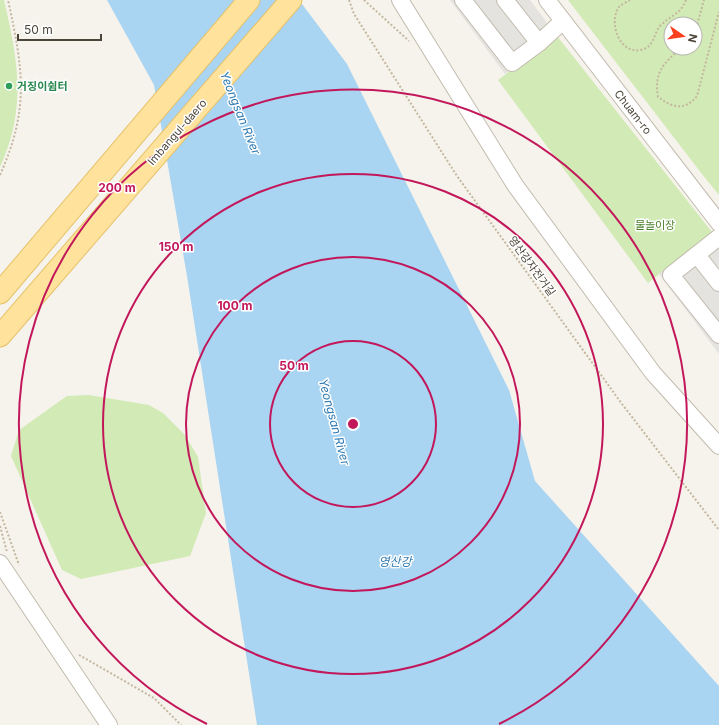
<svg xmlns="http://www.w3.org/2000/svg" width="719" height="725" viewBox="0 0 719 725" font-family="Inter,'Noto Sans KR',sans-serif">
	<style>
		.green { fill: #d2eab5; fill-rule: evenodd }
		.parking { fill: #e5e3e0 }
		.water { fill: #a9d4f2 }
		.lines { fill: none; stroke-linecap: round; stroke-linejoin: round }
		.minor-casing { stroke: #c2bbae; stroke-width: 18 }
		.major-casing { stroke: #e6c16a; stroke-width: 23 }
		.path { stroke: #c4b79f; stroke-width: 2; stroke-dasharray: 2 2; stroke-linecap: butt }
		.minor { stroke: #fff; stroke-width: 16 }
		.major { stroke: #ffe39c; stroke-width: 21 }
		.ring { fill: none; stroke: #c2185b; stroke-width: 2 }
		.leisure-dot { fill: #2e9e5b; stroke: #fff; stroke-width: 1.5 }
		.labels { text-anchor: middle; stroke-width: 3; stroke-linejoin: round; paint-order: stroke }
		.leisure-label { font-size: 11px; font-weight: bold; fill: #27864d; stroke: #fff; text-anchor: start }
		.street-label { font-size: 11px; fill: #4b4439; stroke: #fff }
		.park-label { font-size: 11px; fill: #4a7f2a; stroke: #fff }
		.water-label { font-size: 12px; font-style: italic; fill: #2e7ab2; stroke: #fff }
		.centre { fill: #c2185b; stroke: #fff; stroke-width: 2 }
		.ring-label { font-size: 12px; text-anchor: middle; font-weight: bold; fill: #c2185b; stroke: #fff; stroke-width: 3; stroke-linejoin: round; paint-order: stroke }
	</style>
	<rect width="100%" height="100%" fill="#f6f3ec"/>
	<!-- green -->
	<g class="green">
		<path d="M0,0H4C18,60 27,108 0,167Z"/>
		<path d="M568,0H719V195L702,174ZM671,24H695V48H671Z"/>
		<polygon points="557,36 712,232 648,283 498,80"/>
		<polygon points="89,395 149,405 163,413 185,435 198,457 206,513 190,556 81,579 62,570 11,456 19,430 67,396"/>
	</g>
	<!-- parking -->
	<g class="parking">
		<polygon points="450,0 530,0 557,36 505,74"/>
		<polygon points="712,232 719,241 719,354 659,274"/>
	</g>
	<!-- water -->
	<polygon class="water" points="107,0 299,0 347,64 509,390 535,481 719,686 719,725 257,725 187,276 154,85"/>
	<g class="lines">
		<!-- minor casing -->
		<g class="minor-casing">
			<g id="minor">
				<polyline points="400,0 515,185 653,373 719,446"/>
				<polyline points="463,0 512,63 539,43 563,21"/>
				<polyline points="505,0 539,43"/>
				<polyline points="547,0 719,223"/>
				<polyline points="719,237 671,275 719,335"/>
				<polyline points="697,255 719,283"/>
				<polyline points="0,563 109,725"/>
			</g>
		</g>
		<!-- major casing -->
		<g class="major-casing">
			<g id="major">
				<polyline points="0,293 249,0"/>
				<polyline points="0,336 291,0"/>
			</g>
		</g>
		<!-- path -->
		<g class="path">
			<polyline points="349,0 354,14 457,176 622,404 719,530"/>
			<polyline points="364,0 409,41"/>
			<path d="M630,0C627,2 621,4 619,7C607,24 622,60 646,48C655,43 654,32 661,25C670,16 681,14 686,0"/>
			<polyline points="695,32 704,0"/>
			<path d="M681,48C663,64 654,72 658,97C673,108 685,111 697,96L719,12"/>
			<path d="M0,175C30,108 23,69 8,0"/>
			<polyline points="0,512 19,565"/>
			<polyline points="0,526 7,552"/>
			<polyline points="79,655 154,698 181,725"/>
		</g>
		<!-- minor -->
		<use href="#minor" class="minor"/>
		<!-- major -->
		<use href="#major" class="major"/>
	</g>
	<!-- distance rings -->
	<g class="ring">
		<circle cx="353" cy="424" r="83"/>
		<circle cx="353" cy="424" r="167"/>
		<circle cx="353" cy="424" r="250"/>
		<path d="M207 724A334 334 0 1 1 499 724"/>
	</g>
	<!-- markers -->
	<circle class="leisure-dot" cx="9" cy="86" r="4"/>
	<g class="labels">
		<!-- leisure labels -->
		<g class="leisure-label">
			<text x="17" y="90">거징이쉼터</text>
		</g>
		<!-- street labels -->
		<g class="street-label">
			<text transform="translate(633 112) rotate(52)" y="4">Chuam-ro</text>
			<text transform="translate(177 132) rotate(-49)" y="4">Imbangul-daero</text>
			<text transform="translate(532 266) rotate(54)" y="4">영산강자전거길</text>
		</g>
		<!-- park labels -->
		<g class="park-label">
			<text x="655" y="229">물놀이장</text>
		</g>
		<!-- water labels -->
		<g class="water-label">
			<text transform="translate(240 113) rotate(68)" y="4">Yeongsan River</text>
			<text transform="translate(334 422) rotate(75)" y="4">Yeongsan River</text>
			<text x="395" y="566">영산강</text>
		</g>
	</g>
	<circle cx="353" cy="424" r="6" class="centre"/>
	<g class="ring-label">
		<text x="117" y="192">200 m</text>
		<text x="176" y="251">150 m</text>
		<text x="235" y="310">100 m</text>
		<text x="294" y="370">50 m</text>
	</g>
	<!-- north arrow -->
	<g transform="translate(683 36) rotate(103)"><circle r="19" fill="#ffffff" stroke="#b7b4b0"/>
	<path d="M0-3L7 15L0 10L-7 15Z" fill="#fc3f1d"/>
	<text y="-6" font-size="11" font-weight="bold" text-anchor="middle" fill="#4b4439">N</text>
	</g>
	<!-- scale -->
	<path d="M18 34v6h83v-6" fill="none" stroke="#4b4439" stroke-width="2"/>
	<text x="24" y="34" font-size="12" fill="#4b4439" stroke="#ffffff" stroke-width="3" paint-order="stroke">50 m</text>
</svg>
